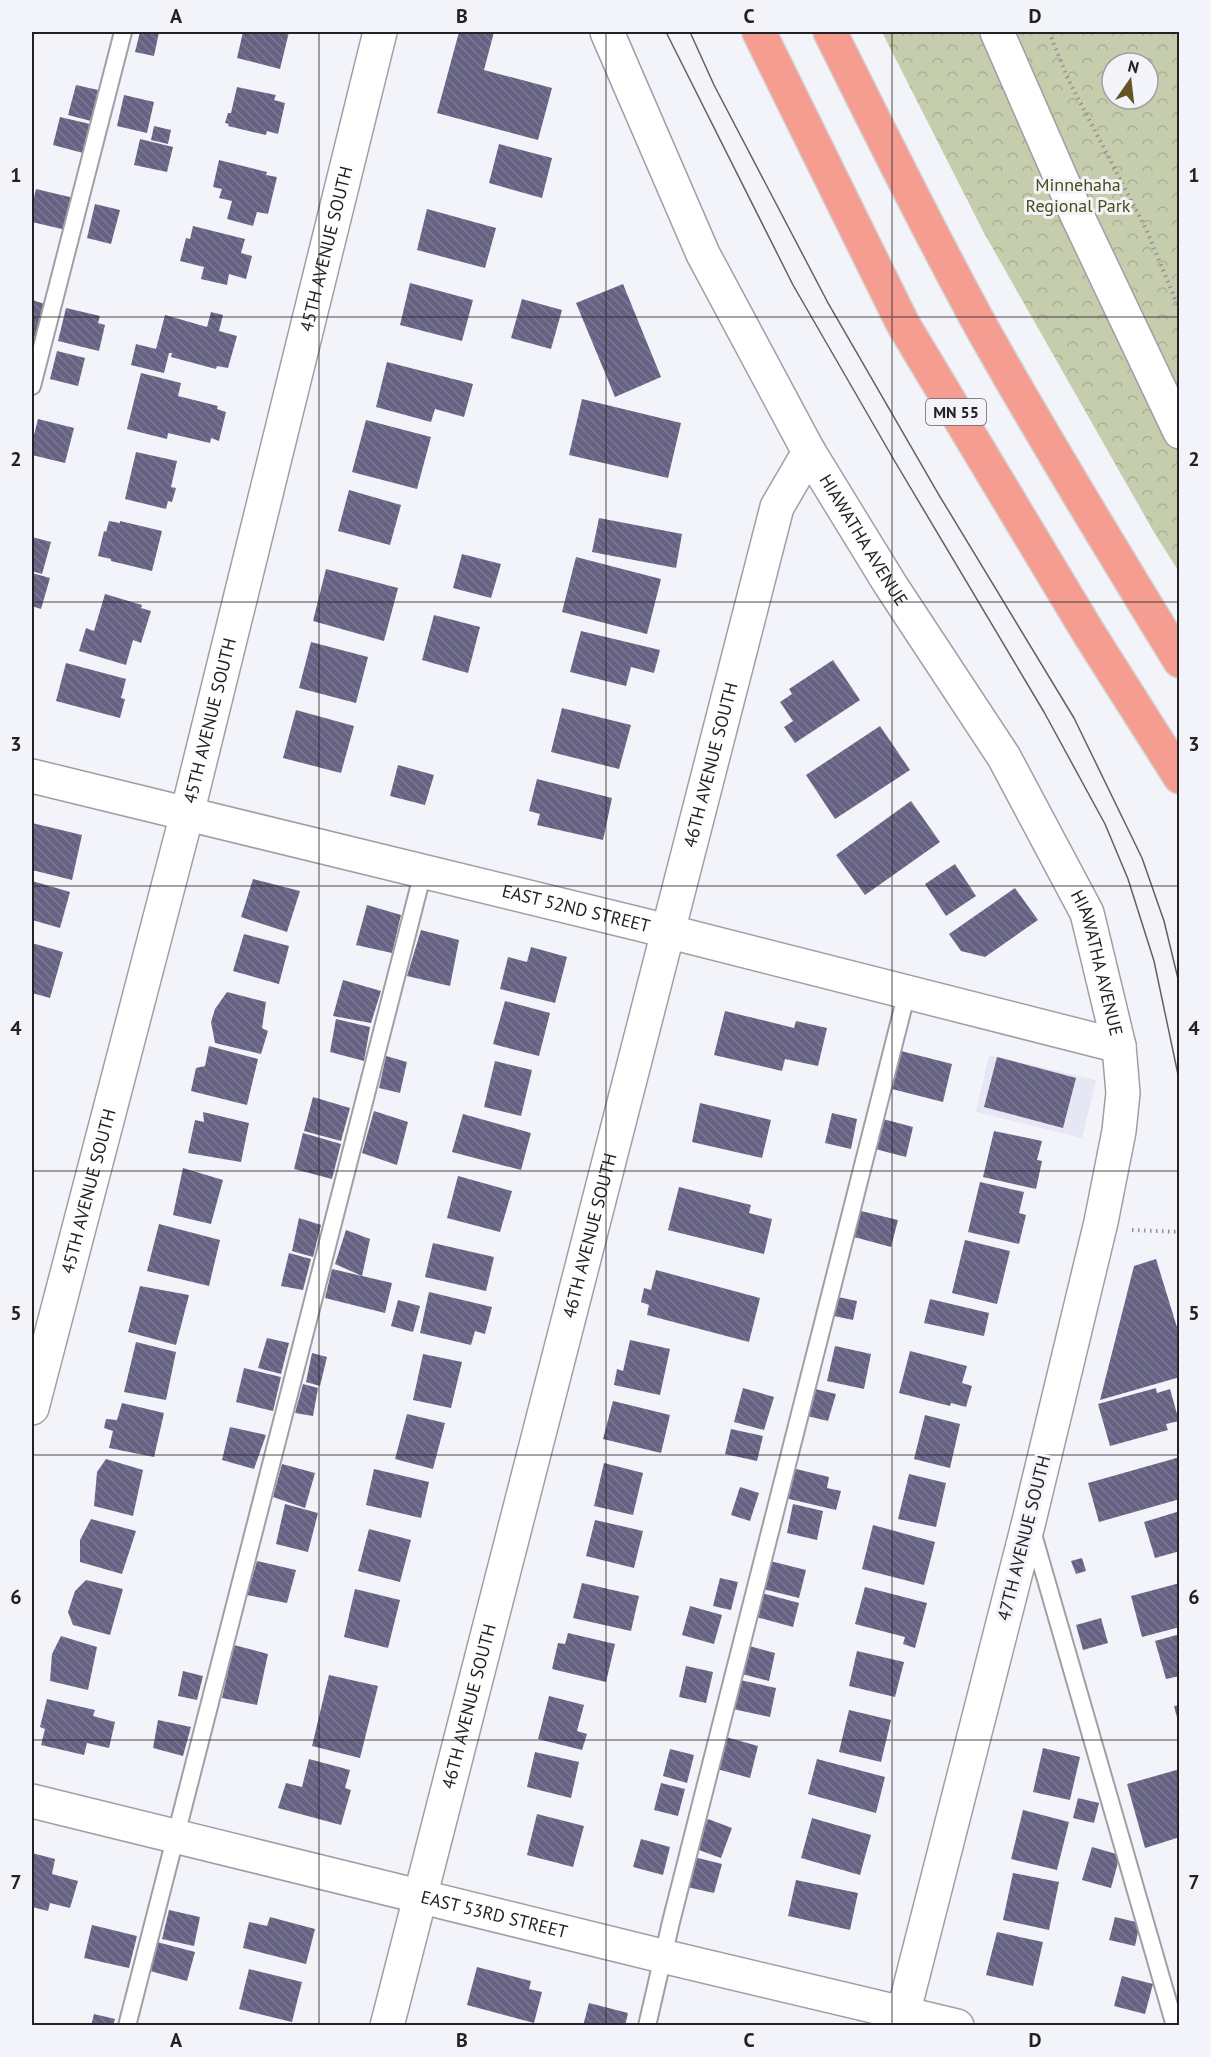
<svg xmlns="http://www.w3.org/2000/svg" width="1211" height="2057" viewBox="0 0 1211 2057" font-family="'PT Sans',sans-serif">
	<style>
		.built { fill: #e7e6f5 }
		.park { fill: url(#park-crowns); fill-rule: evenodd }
		.building { fill: url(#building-back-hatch) }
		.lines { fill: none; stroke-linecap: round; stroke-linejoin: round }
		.lane-casing { stroke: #a09fa6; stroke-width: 20 }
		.street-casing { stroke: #a09fa6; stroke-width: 36 }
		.highway-casing { stroke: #d3d3d3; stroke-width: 36 }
		.path { stroke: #919197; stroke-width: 4; stroke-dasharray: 1.5 4.5; stroke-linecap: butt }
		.lane { stroke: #fff; stroke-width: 16 }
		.street { stroke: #fff; stroke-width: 33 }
		.highway { stroke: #f59d90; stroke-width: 33 }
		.tram { stroke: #616165; stroke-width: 1.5 }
		.grid { fill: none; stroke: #222225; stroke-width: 1.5; stroke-opacity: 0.55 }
		.labels { text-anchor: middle; stroke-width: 6; stroke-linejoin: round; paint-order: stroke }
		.shield { fill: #f3f3fa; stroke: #616165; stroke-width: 1.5 }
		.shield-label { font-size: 16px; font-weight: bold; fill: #222225 }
		.park-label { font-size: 18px; fill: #464f14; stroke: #f3f3fa }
		.street-label { font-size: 18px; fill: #222225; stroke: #f3f3fa }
		.neatline { fill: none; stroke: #222225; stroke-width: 2 }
		.grid-label { font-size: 20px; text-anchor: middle; font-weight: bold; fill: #222225 }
	</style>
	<defs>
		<pattern id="park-crowns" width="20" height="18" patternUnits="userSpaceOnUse" patternTransform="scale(1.5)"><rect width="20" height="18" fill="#c6cdac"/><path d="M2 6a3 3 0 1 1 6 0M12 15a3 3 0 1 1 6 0" fill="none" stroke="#aab094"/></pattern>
		<pattern id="building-back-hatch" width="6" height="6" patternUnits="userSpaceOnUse" patternTransform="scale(1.5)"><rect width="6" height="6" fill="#666283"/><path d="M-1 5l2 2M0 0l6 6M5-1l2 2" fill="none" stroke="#7c7992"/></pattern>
	</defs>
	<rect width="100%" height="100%" fill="#f3f3fa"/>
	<!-- built -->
	<polygon class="built" points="989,1055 1096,1080 1082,1138 976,1112"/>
	<!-- park -->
	<path class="park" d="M882,32H1179V572L1155,534L983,231ZM1112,63H1148V99H1112Z"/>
	<!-- building -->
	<g class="building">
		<polygon points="140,32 159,32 154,56 135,52"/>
		<polygon points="243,32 289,32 280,69 237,58"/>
		<polygon points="459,32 494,32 484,70 552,88 538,140 437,113"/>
		<polygon points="76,85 98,90 91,121 68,115"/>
		<polygon points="237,87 276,95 274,100 285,103 278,134 267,131 266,135 228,126 229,124 225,123 228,113 231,113"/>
		<polygon points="124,95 154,102 147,133 117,126"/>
		<polygon points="60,117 90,124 83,153 53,145"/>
		<polygon points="154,126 171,130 168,144 151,140"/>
		<polygon points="140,139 173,147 167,172 134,165"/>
		<polygon points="499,144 552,158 542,198 489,183"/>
		<polygon points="219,160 267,172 266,175 277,177 268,214 257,212 253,226 227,219 232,201 219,198 222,189 213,187"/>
		<polygon points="36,189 74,198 66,230 32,222 32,206"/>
		<polygon points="95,204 120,210 111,244 87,238"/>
		<polygon points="427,209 496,228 485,268 417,250"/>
		<polygon points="193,226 245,239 241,253 252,256 246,279 229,274 227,285 201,279 204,267 180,261 186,238 190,239"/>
		<polygon points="410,283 473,300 462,341 400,325"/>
		<polygon points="623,284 661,377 615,397 576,303"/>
		<polygon points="522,299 562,310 551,349 511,338"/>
		<polygon points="32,300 45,304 36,337 32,336"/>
		<polygon points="66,308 100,316 98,323 105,325 99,351 58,341"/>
		<polygon points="211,312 223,315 219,331 237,336 228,368 217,366 216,369 171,357 172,353 169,353 164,373 131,365 136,344 156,349 165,315 207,327"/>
		<polygon points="57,351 85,358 78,386 50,379"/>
		<polygon points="387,362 473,384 464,417 435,409 431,422 376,407"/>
		<polygon points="141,373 181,383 178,396 218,406 217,409 226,412 219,441 211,438 210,443 168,433 167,439 127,429"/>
		<polygon points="582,399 681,423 668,478 569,455"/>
		<polygon points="38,419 74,428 65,463 32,455 32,443"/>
		<polygon points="366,420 431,437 417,489 352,472"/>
		<polygon points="136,452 177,461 171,487 176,488 172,502 168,501 166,509 125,499"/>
		<polygon points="349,490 401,505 390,545 338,531"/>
		<polygon points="599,518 682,534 676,568 592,552"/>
		<polygon points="109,521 120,523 120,521 162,531 152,571 111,561 111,559 98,556 104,531 106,532"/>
		<polygon points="32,537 51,542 42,574 32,571"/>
		<polygon points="462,554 501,564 491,598 453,588"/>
		<polygon points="576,557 661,579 647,634 562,612"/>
		<polygon points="326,569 398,588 384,641 313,621"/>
		<polygon points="32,573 50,578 41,609 32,606"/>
		<polygon points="105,594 142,605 141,608 151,611 141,643 133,640 126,665 79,651 86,628 94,631"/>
		<polygon points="434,615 480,627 468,673 422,660"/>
		<polygon points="581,631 660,650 654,673 631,667 626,686 570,672"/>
		<polygon points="311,642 368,657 356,703 299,688"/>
		<polygon points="833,660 860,700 795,743 784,727 793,721 780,702 792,694 789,689"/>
		<polygon points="66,663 126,679 121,698 125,699 120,718 56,701"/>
		<polygon points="562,708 631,725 619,769 551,752"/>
		<polygon points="296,710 354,726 341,773 283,758"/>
		<polygon points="880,726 910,770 835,819 806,775"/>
		<polygon points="398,765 434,775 425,805 390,796"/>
		<polygon points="537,779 612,798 603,840 537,825 540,814 529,811"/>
		<polygon points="911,801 940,842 865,895 836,855"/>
		<polygon points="32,823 82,835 72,880 32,870"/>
		<polygon points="955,864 976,896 946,916 925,884"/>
		<polygon points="253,879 300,891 287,932 241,917"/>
		<polygon points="32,881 70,892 60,928 32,920"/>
		<polygon points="1015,888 1038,920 985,957 961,951 949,934"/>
		<polygon points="367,905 401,915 392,953 356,945"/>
		<polygon points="421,930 459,940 450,986 407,976"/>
		<polygon points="244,934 289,946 279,984 233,971"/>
		<polygon points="32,943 63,952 50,998 32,993"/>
		<polygon points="531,947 567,957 555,1003 500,989 508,957 527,962"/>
		<polygon points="343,980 381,991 371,1023 333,1016"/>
		<polygon points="227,992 266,1002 262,1028 268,1031 261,1054 215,1043 211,1022 215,1009"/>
		<polygon points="505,1001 550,1013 539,1056 493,1044"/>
		<polygon points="725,1011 794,1028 796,1021 827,1028 818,1066 785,1059 782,1071 714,1055"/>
		<polygon points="336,1019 370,1027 364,1061 330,1052"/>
		<polygon points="209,1046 258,1059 247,1105 191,1091 196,1068 205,1066"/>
		<polygon points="901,1051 952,1064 943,1102 892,1089"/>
		<polygon points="386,1056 407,1062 400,1093 379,1088"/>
		<polygon points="997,1057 1076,1078 1063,1128 984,1107"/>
		<polygon points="495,1061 532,1070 521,1116 484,1107"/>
		<polygon points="313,1097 350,1108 341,1141 304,1131"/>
		<polygon points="700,1103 771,1120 762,1158 692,1142"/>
		<polygon points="374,1111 408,1122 397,1165 362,1153"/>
		<polygon points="203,1112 249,1123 241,1162 188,1153 195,1120 204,1122"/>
		<polygon points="832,1113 857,1119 851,1149 825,1143"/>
		<polygon points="463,1114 531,1133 521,1170 452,1152"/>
		<polygon points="883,1119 913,1127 906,1157 875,1149"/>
		<polygon points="994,1131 1042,1141 1037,1160 1042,1161 1036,1189 983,1177"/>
		<polygon points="303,1133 341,1144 332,1179 294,1169"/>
		<polygon points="183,1168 223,1180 211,1224 173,1215"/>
		<polygon points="458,1176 512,1191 500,1232 447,1218"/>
		<polygon points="980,1182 1024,1192 1019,1213 1026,1215 1019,1244 968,1232"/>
		<polygon points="679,1187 751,1205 749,1213 772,1219 764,1254 668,1230"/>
		<polygon points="861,1211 898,1220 891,1247 854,1237"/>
		<polygon points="299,1218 321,1225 313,1257 292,1251"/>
		<polygon points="159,1224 220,1240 209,1286 147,1271"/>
		<polygon points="346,1230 370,1239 362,1276 335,1264"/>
		<polygon points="965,1240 1010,1251 997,1304 952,1293"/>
		<polygon points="433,1243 494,1257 486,1291 425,1277"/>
		<polygon points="289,1253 311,1259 303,1290 281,1286"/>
		<polygon points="1156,1259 1180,1337 1180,1377 1100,1400 1134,1266"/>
		<polygon points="332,1269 392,1283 385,1313 325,1298"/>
		<polygon points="656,1270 760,1298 749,1342 647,1315 649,1305 641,1302 644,1288 651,1290"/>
		<polygon points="140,1286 189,1295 176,1345 128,1332"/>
		<polygon points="429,1292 492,1307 485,1334 475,1331 471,1345 420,1333"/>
		<polygon points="838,1297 857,1301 853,1320 834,1316"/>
		<polygon points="930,1299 989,1313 984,1336 924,1323"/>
		<polygon points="398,1300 420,1306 413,1332 391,1326"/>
		<polygon points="267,1338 289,1343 281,1374 258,1368"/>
		<polygon points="630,1340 670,1349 660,1395 614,1385 617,1369 623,1371"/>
		<polygon points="136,1342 176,1352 166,1400 124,1392"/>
		<polygon points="835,1346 871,1354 864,1389 827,1381"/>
		<polygon points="910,1351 967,1366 962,1383 972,1386 966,1407 951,1403 950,1406 899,1393"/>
		<polygon points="312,1353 327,1357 320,1386 306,1382"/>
		<polygon points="423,1354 462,1362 451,1408 413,1400"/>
		<polygon points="244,1368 281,1377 273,1411 236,1402"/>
		<polygon points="303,1384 318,1388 313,1416 295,1413"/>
		<polygon points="743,1388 774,1397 764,1430 734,1422"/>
		<polygon points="1156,1388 1157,1393 1170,1389 1179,1421 1166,1424 1168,1430 1110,1446 1098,1404"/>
		<polygon points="815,1389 836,1394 828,1421 807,1416"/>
		<polygon points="613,1401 670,1415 661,1453 603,1439"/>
		<polygon points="122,1403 164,1413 154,1457 109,1448 113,1431 104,1428 106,1419 117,1420"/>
		<polygon points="407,1414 445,1423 433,1469 395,1459"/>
		<polygon points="925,1415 960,1424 950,1468 914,1459"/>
		<polygon points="230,1427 266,1435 254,1469 222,1460"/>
		<polygon points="731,1429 763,1436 757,1461 725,1454"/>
		<polygon points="1180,1457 1180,1499 1099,1522 1088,1483"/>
		<polygon points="106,1459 143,1470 133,1516 94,1506 97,1472"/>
		<polygon points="604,1463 643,1473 633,1515 594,1506"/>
		<polygon points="282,1464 315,1473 305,1508 273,1497"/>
		<polygon points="792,1468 829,1477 827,1488 841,1491 836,1510 785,1498"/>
		<polygon points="374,1469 429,1482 421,1518 366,1505"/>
		<polygon points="909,1474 946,1483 936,1527 898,1519"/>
		<polygon points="740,1487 759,1493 750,1521 731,1515"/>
		<polygon points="285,1504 318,1513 308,1552 276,1544"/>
		<polygon points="793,1504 823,1511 817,1540 787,1533"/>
		<polygon points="1180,1511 1180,1551 1155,1558 1144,1522"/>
		<polygon points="91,1519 136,1531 122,1574 80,1562 80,1540"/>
		<polygon points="595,1520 643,1531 634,1568 586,1556"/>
		<polygon points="873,1525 935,1542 924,1585 862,1569"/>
		<polygon points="369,1529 411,1540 400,1582 358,1571"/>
		<polygon points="1082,1558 1086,1571 1076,1574 1071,1561"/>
		<polygon points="257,1561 296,1570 287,1603 247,1595"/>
		<polygon points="770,1561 806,1570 799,1598 763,1589"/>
		<polygon points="720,1578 738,1582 731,1610 713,1606"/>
		<polygon points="86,1580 123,1589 110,1635 73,1625 68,1612 75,1591"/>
		<polygon points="582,1583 639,1596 631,1631 573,1618"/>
		<polygon points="1180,1583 1180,1627 1142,1637 1131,1596"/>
		<polygon points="865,1587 927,1603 915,1648 903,1644 905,1637 855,1624"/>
		<polygon points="355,1589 400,1600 388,1648 344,1637"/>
		<polygon points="762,1593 799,1603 793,1627 756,1617"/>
		<polygon points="690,1606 722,1615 714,1644 682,1635"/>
		<polygon points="1101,1618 1108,1643 1083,1650 1076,1625"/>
		<polygon points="568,1633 615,1644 606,1682 552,1669 558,1643 565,1644"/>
		<polygon points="1180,1634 1180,1676 1166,1679 1155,1641"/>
		<polygon points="61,1636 97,1647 88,1690 50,1681 52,1654"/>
		<polygon points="234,1645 268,1654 257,1705 222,1698"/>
		<polygon points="749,1646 775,1653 769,1681 742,1674"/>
		<polygon points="857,1651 904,1662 895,1697 849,1686"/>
		<polygon points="686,1666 713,1672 706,1703 679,1697"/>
		<polygon points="183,1671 203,1676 197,1700 178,1696"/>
		<polygon points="329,1675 378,1686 360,1758 312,1746"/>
		<polygon points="740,1680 776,1688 770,1717 733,1709"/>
		<polygon points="549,1696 584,1705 577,1731 587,1734 582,1750 538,1739"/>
		<polygon points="47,1699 95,1710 93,1716 115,1722 109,1748 87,1743 84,1755 41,1745 45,1729 40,1727"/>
		<polygon points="1180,1705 1180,1725 1179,1725 1174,1706"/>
		<polygon points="849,1710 891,1720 881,1762 839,1752"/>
		<polygon points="158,1720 191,1727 183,1756 153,1748"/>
		<polygon points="726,1737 758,1746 750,1778 717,1769"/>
		<polygon points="1043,1748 1080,1757 1070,1800 1033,1792"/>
		<polygon points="670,1749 694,1755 687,1783 663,1776"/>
		<polygon points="535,1752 579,1762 571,1798 527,1787"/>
		<polygon points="309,1759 350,1770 345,1788 351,1790 341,1825 278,1808 286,1783 302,1787"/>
		<polygon points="817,1759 885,1777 876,1813 808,1794"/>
		<polygon points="1180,1769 1180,1837 1145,1848 1127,1784"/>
		<polygon points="661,1783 685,1789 678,1816 654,1810"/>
		<polygon points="1078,1798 1099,1803 1094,1823 1073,1818"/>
		<polygon points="1023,1810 1069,1822 1057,1870 1011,1859"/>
		<polygon points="537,1814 584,1826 573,1867 527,1855"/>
		<polygon points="812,1818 871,1835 860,1875 801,1858"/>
		<polygon points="708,1819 732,1828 721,1858 696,1849"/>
		<polygon points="641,1839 670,1847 663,1875 633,1867"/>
		<polygon points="1092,1847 1120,1855 1111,1888 1082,1880"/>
		<polygon points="32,1853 55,1859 52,1874 78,1881 70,1908 50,1903 48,1911 32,1907"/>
		<polygon points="694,1857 722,1864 714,1893 687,1887"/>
		<polygon points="1013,1873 1059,1882 1049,1930 1003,1920"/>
		<polygon points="796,1880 858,1893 850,1930 788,1916"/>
		<polygon points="169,1910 200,1917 194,1946 162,1939"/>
		<polygon points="270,1917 315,1929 306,1964 243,1948 249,1922 267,1926"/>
		<polygon points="1115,1917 1140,1923 1135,1946 1109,1940"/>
		<polygon points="92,1925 137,1936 129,1968 84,1958"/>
		<polygon points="997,1932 1043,1942 1033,1986 986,1975"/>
		<polygon points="157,1942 195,1952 187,1981 150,1971"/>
		<polygon points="477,1967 531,1981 529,1989 542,1992 534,2023 467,2005"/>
		<polygon points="249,1969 302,1982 292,2022 239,2009"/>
		<polygon points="1122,1976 1153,1984 1145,2014 1114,2006"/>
		<polygon points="589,2003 628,2013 625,2026 583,2026"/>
		<polygon points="94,2014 115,2019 113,2026 91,2026"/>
	</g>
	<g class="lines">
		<!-- lane casing -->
		<g class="lane-casing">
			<g id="lane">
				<polyline points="32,386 123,32"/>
				<polyline points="1032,1531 1175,2026"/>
				<polyline points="127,2026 423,872"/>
				<polyline points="647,2026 671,1922 907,992"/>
			</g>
		</g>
		<!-- street casing -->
		<g class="street-casing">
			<g id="street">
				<path id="s1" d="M607,32L703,254L809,452L890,584L1004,757L1087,913L1119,1046L1123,1093L1119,1131L1101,1222L1029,1521L900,2026"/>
				<polyline points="997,32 1077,215 1180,432"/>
				<path id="s2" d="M32,776L639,924L1119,1046"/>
				<path id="s3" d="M32,1408L187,814L380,32"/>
				<path id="s4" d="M32,1801L662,1956L957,2026"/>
				<path id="s5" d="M387,2026L777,507L809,452"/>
			</g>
		</g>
		<!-- highway casing -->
		<g class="highway-casing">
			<g id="highway">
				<polyline points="759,32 903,324 1088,632 1180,777"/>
				<path d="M830,32C880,132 929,232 983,330C1046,442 1113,552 1180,661"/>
			</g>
		</g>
		<!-- path -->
		<g class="path">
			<polyline points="1049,32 1068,79 1147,231 1180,311"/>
			<polyline points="1132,1230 1180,1232"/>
		</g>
		<!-- lane -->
		<use href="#lane" class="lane"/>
		<!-- street -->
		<use href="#street" class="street"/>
		<!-- highway -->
		<use href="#highway" class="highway"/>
		<!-- tram -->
		<g class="tram">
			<polyline points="666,32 793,285 894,460 1044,712 1105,824 1128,879 1154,961 1180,1084"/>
			<polyline points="690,32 714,85 827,301 939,495 1074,718 1142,858 1164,921 1180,987"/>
		</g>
	</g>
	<!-- grid -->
	<path class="grid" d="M319,32V2026M606,32V2026M892,32V2026M32,317H1180M32,602H1180M32,886H1180M32,1171H1180M32,1455H1180M32,1740H1180"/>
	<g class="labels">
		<!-- shield labels -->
		<rect class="shield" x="926" y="399" width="60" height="26" rx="4.5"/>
		<g class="shield-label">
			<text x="956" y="418">MN 55</text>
		</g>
		<!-- park labels -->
		<g class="park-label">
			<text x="1078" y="191">Minnehaha<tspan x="1078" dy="21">Regional Park</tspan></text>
		</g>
		<!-- street labels -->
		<g class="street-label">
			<text dy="6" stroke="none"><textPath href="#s3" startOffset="1196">45TH AVENUE SOUTH</textPath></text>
			<text dy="6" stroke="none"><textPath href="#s1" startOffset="570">HIAWATHA AVENUE</textPath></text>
			<text dy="6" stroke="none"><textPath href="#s3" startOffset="710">45TH AVENUE SOUTH</textPath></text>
			<text dy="6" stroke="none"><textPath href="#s5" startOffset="1302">46TH AVENUE SOUTH</textPath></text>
			<text dy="6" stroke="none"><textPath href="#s2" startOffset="560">EAST 52ND STREET</textPath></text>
			<text dy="6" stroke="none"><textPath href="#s1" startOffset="1056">HIAWATHA AVENUE</textPath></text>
			<text dy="6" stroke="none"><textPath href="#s3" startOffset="224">45TH AVENUE SOUTH</textPath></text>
			<text dy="6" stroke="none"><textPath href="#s5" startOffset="816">46TH AVENUE SOUTH</textPath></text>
			<text transform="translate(1024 1538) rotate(-76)" y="6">47TH AVENUE SOUTH</text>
			<text dy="6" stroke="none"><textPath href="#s5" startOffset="330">46TH AVENUE SOUTH</textPath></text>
			<text dy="6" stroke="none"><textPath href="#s4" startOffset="476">EAST 53RD STREET</textPath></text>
		</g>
	</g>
	<!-- border -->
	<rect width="1211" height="2057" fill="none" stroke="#f3f3fa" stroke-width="66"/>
	<!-- north arrow -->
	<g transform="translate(1130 81) rotate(14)"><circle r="28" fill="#f3f3fa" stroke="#9f9fa5" stroke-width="1.5"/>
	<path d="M0-4.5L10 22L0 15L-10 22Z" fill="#665522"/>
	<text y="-9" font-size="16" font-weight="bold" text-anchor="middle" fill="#222225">N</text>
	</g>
	<rect x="33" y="33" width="1145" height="1991" class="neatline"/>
	<g class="grid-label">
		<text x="176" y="23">A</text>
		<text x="462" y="23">B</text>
		<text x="749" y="23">C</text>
		<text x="1035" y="23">D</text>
		<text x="16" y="182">1</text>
		<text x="1194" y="182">1</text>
		<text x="16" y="466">2</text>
		<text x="1194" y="466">2</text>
		<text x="16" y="751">3</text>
		<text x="1194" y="751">3</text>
		<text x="16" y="1035">4</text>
		<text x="1194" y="1035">4</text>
		<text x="16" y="1320">5</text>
		<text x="1194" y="1320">5</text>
		<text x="16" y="1604">6</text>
		<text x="1194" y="1604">6</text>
		<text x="16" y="1889">7</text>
		<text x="1194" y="1889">7</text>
		<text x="176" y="2047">A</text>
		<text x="462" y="2047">B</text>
		<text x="749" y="2047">C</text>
		<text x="1035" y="2047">D</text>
	</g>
</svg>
